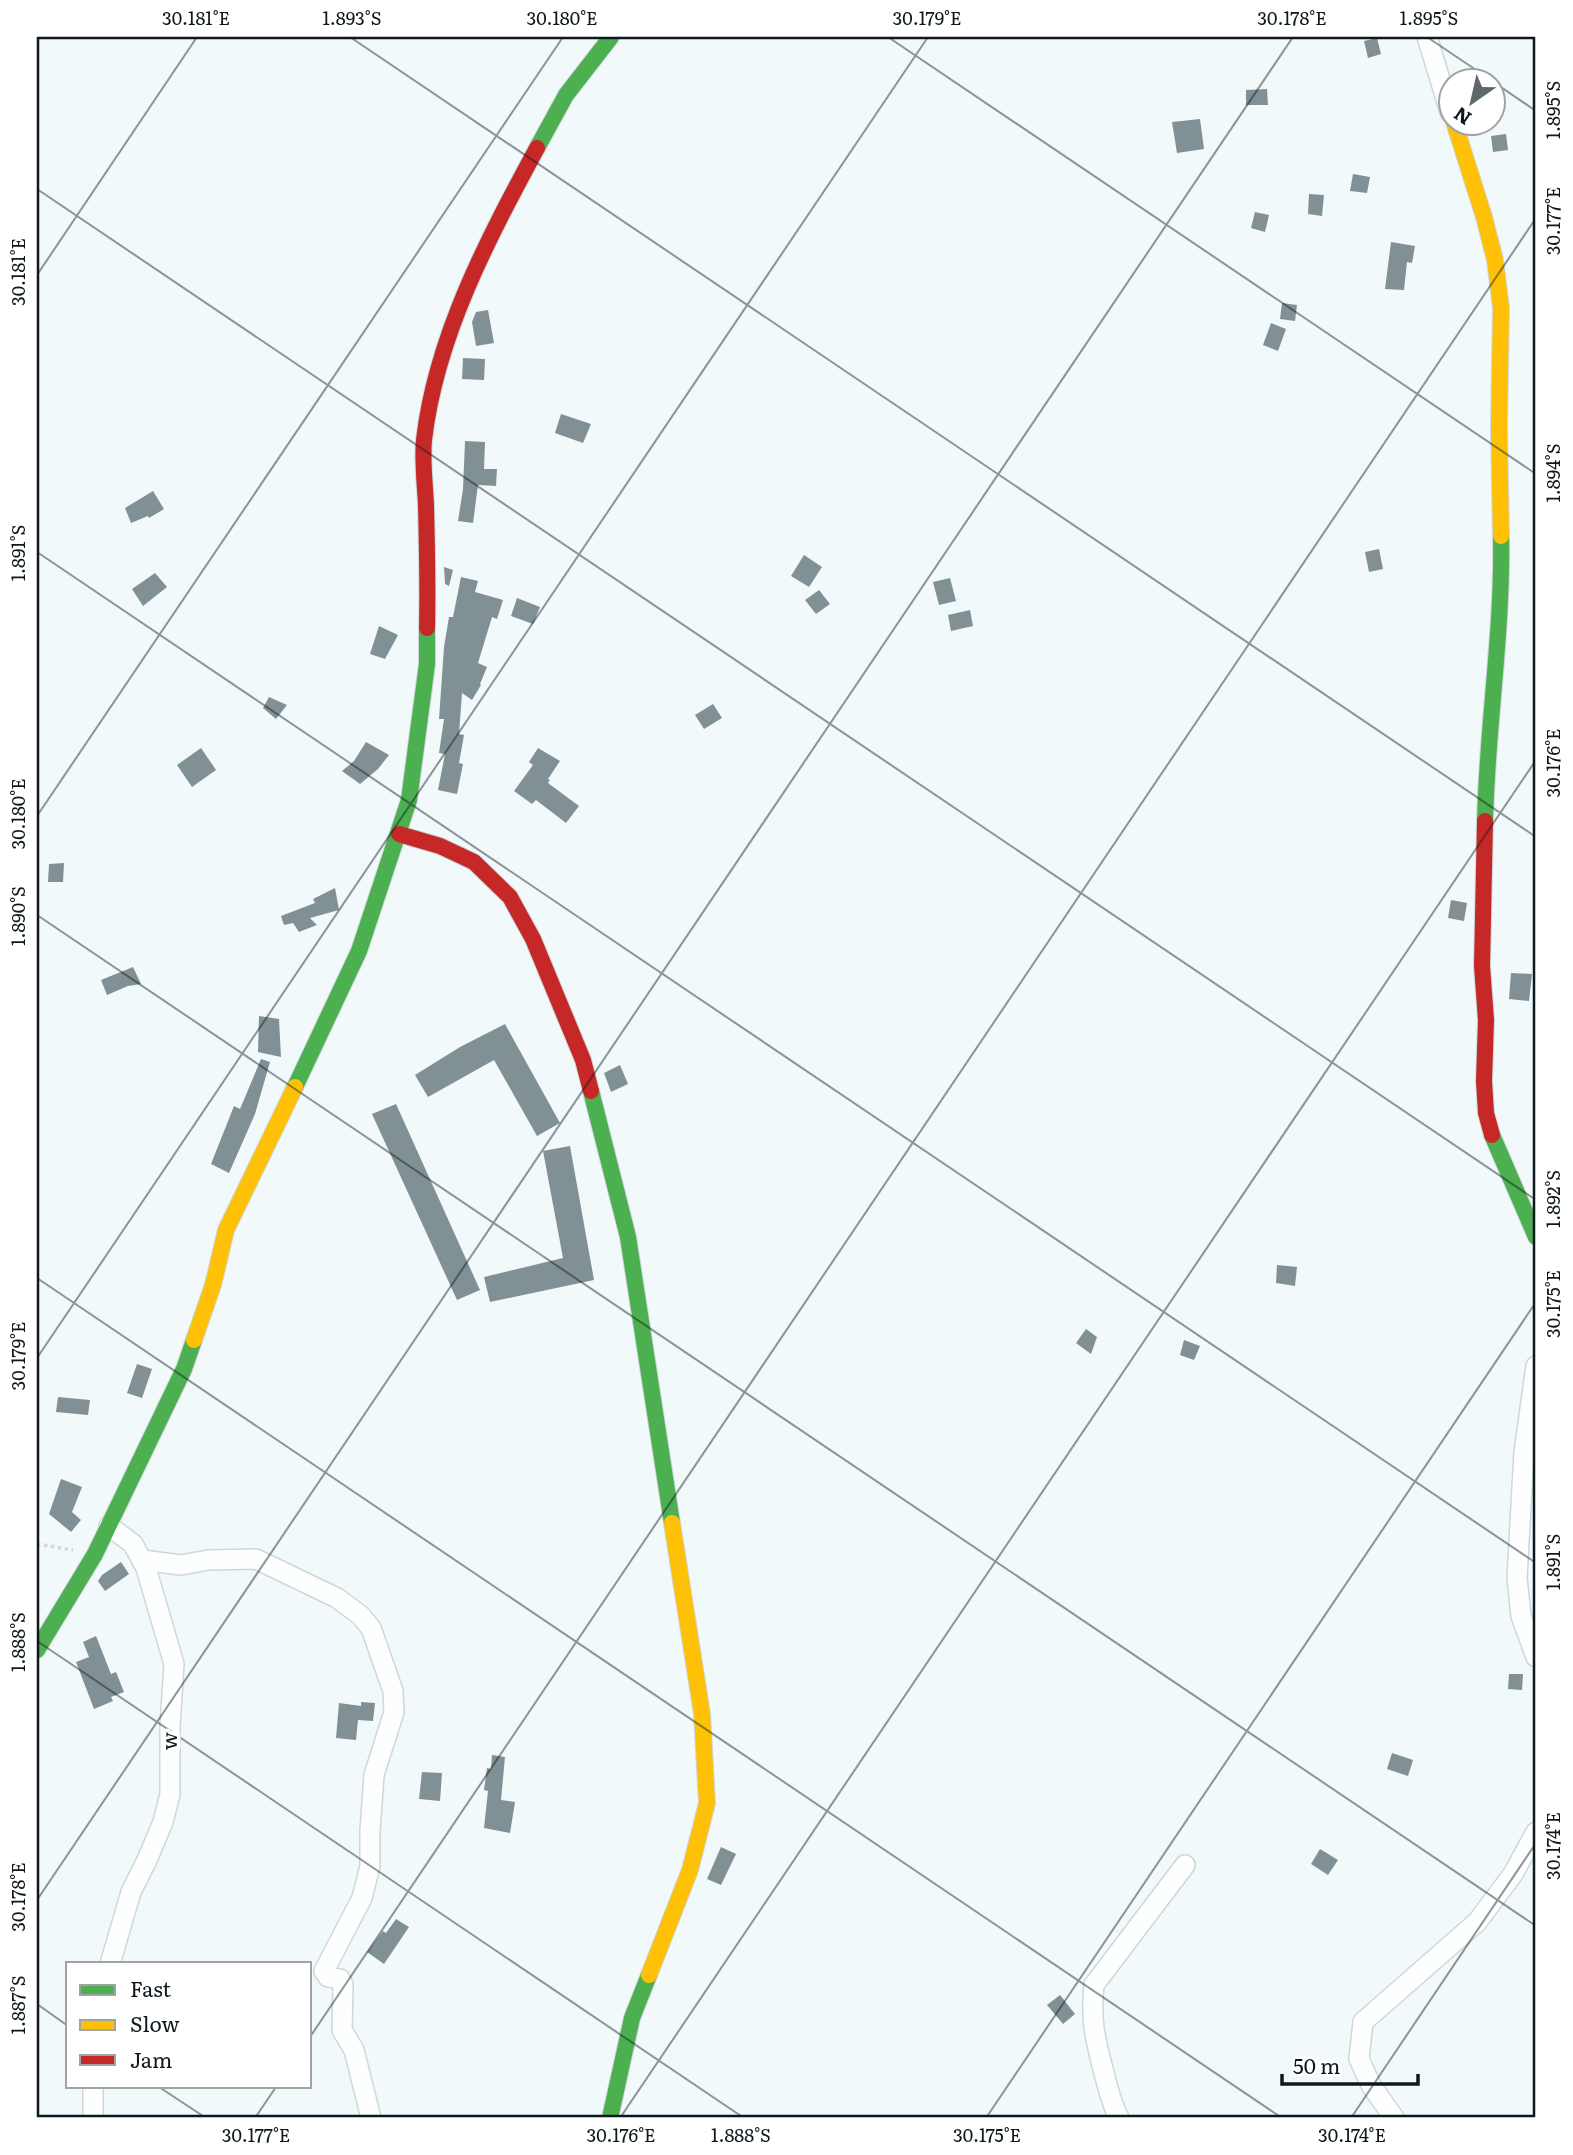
<svg xmlns="http://www.w3.org/2000/svg" width="1573" height="2155" viewBox="0 0 1573 2155" font-family="Literata,serif">
	<style>
		.building { fill: #819095 }
		.lines { fill: none; stroke-linecap: round; stroke-linejoin: round }
		.street-casing { stroke: #ced7da; stroke-width: 22 }
		.fast-casing { stroke: #ced7da; stroke-width: 18 }
		.slow-casing { stroke: #ced7da; stroke-width: 18 }
		.jam-casing { stroke: #ced7da; stroke-width: 18 }
		.path { stroke: #d4d6d7; stroke-width: 3.5; stroke-dasharray: 3.5 3.5; stroke-linecap: butt }
		.street { stroke: #fdfefe; stroke-width: 19 }
		.fast { stroke: #4caf50; stroke-width: 16 }
		.slow { stroke: #ffc107; stroke-width: 16 }
		.jam { stroke: #c62828; stroke-width: 16 }
		.ticks { fill: none; stroke: #0e191d; stroke-width: 2; stroke-opacity: 0.45 }
		.labels { text-anchor: middle; stroke-width: 7; stroke-linejoin: round; paint-order: stroke }
		.street-label { font-size: 21px; fill: #0e191d; stroke: #fff }
		.neatline { fill: none; stroke: #0e191d; stroke-width: 2.5 }
		.ticks-label { font-size: 18px; text-anchor: middle; fill: #0e191d }
	</style>
	<rect width="100%" height="100%" fill="#f2f9fb"/>
	<!-- building -->
	<g class="building">
		<polygon points="1377,38 1381,54 1368,58 1364,41"/>
		<polygon points="1267,89 1268,105 1246,105 1246,90"/>
		<polygon points="1200,119 1204,149 1177,153 1172,122"/>
		<polygon points="1506,134 1508,150 1493,152 1491,136"/>
		<polygon points="1353,174 1370,177 1367,193 1350,191"/>
		<polygon points="1309,194 1324,195 1322,216 1308,214"/>
		<polygon points="1255,212 1269,215 1265,232 1251,228"/>
		<polygon points="1391,242 1415,246 1412,263 1407,262 1404,290 1385,289"/>
		<polygon points="1282,303 1297,305 1295,321 1280,319"/>
		<polygon points="488,310 494,343 476,346 472,322 476,312"/>
		<polygon points="1271,323 1286,329 1278,351 1263,345"/>
		<polygon points="463,358 485,359 484,380 462,379"/>
		<polygon points="561,414 591,424 583,443 555,433"/>
		<polygon points="465,441 485,442 484,469 497,469 496,486 478,485 473,523 458,521 463,489"/>
		<polygon points="153,491 164,509 149,518 148,516 131,523 125,508"/>
		<polygon points="1379,549 1383,569 1369,572 1365,552"/>
		<polygon points="804,555 822,567 809,587 791,576"/>
		<polygon points="444,567 453,570 449,586 445,584"/>
		<polygon points="155,573 167,587 143,606 132,589"/>
		<polygon points="461,577 478,581 475,592 503,600 497,619 492,617 478,663 487,667 480,684 481,685 472,700 462,693 459,734 464,735 459,763 463,764 457,794 438,790 445,754 439,753 444,719 439,719 444,647 449,617 453,617"/>
		<polygon points="950,578 956,601 939,605 933,582"/>
		<polygon points="819,590 830,604 816,614 805,600"/>
		<polygon points="517,598 540,607 533,624 511,616"/>
		<polygon points="970,610 973,626 951,631 948,615"/>
		<polygon points="379,626 398,635 385,659 370,654"/>
		<polygon points="269,697 287,705 276,719 263,708"/>
		<polygon points="713,704 722,718 704,729 695,715"/>
		<polygon points="366,742 389,755 378,769 360,784 342,771 354,761"/>
		<polygon points="201,748 216,770 192,787 177,765"/>
		<polygon points="538,748 560,761 548,779 550,780 548,783 579,806 566,823 536,800 532,804 514,791 533,765 529,762"/>
		<polygon points="64,863 63,882 48,882 49,864"/>
		<polygon points="335,888 339,910 310,918 317,925 299,932 293,923 284,925 281,916 315,903 313,899"/>
		<polygon points="1451,900 1467,903 1464,921 1448,918"/>
		<polygon points="133,967 141,984 128,986 107,995 101,980"/>
		<polygon points="1511,973 1532,974 1529,1001 1509,999"/>
		<polygon points="259,1016 279,1019 281,1057 258,1052"/>
		<polygon points="505,1024 560,1123 537,1136 494,1060 428,1097 415,1075 460,1047"/>
		<polygon points="261,1059 270,1062 255,1114 229,1173 211,1164 234,1106 240,1109"/>
		<polygon points="620,1065 628,1084 611,1092 604,1073"/>
		<polygon points="396,1104 480,1290 457,1300 372,1114"/>
		<polygon points="570,1146 594,1280 490,1302 484,1277 563,1258 543,1151"/>
		<polygon points="1277,1265 1297,1267 1295,1286 1276,1283"/>
		<polygon points="1086,1329 1097,1337 1091,1354 1076,1343"/>
		<polygon points="1184,1340 1200,1346 1194,1360 1180,1355"/>
		<polygon points="137,1364 152,1369 142,1398 127,1393"/>
		<polygon points="58,1397 90,1400 88,1415 56,1412"/>
		<polygon points="61,1479 82,1487 72,1512 81,1520 71,1532 49,1514"/>
		<polygon points="121,1562 129,1574 105,1591 98,1581 102,1575"/>
		<polygon points="96,1636 111,1674 116,1672 124,1692 111,1697 113,1701 94,1709 76,1662 89,1657 83,1642"/>
		<polygon points="1509,1674 1523,1674 1522,1690 1508,1689"/>
		<polygon points="361,1702 375,1703 373,1721 358,1720 356,1740 336,1738 339,1703 361,1706"/>
		<polygon points="1392,1753 1413,1760 1408,1776 1387,1769"/>
		<polygon points="492,1755 505,1757 501,1800 515,1802 510,1833 484,1828 488,1791 484,1790 487,1768 491,1769"/>
		<polygon points="422,1772 442,1773 440,1801 419,1799"/>
		<polygon points="721,1847 736,1854 721,1885 707,1879"/>
		<polygon points="1320,1849 1338,1860 1328,1875 1311,1864"/>
		<polygon points="396,1919 409,1927 384,1964 367,1952 383,1931 386,1933"/>
		<polygon points="1060,1995 1075,2014 1063,2024 1047,2005"/>
	</g>
	<g class="lines">
		<!-- street casing -->
		<g class="street-casing">
			<g id="street">
				<polyline points="1427,37 1450,112"/>
				<polyline points="1536,1366 1524,1452 1517,1578 1521,1616 1536,1657"/>
				<polyline points="109,1526 133,1544 146,1568 174,1664 170,1727 170,1794 163,1822 147,1860 131,1892 110,1964"/>
				<polyline points="142,1560 181,1565 208,1560 256,1559 337,1598 360,1615 371,1628 393,1691 394,1712 374,1775 370,1831 370,1866 362,1898 324,1971 328,1977 340,1979 343,1985 342,2030 354,2050 371,2118"/>
				<polyline points="93,2118 93,2087"/>
				<path d="M1119,2118C1112,2105 1109,2092 1105,2077C1096,2041 1090,2024 1094,1985L1185,1865"/>
				<polyline points="1394,2118 1371,2085 1359,2059 1363,2022 1477,1922 1513,1874 1536,1832"/>
			</g>
		</g>
		<!-- fast casing -->
		<g class="fast-casing">
			<g id="fast">
				<polyline points="537,148 566,95 611,37"/>
				<path d="M1485,821C1487,726 1503,632 1501,536"/>
				<polyline points="295,1087 359,951 409,800 427,664 427,628"/>
				<polyline points="591,1091 628,1237 672,1523"/>
				<polyline points="1492,1135 1536,1237"/>
				<polyline points="37,1650 95,1554 184,1369 194,1340"/>
				<polyline points="610,2118 632,2018 649,1975"/>
			</g>
		</g>
		<!-- slow casing -->
		<g class="slow-casing">
			<g id="slow">
				<polyline points="1454,122 1484,217 1495,260 1501,308 1499,427 1501,536"/>
				<polyline points="194,1340 213,1285 226,1230 295,1087"/>
				<polyline points="649,1975 690,1870 707,1803 702,1714 672,1523"/>
			</g>
		</g>
		<!-- jam casing -->
		<g class="jam-casing">
			<g id="jam">
				<path d="M427,628C428,586 427,546 426,505C425,484 422,461 424,440C436,336 488,239 537,148"/>
				<polyline points="1485,821 1482,966 1486,1020 1484,1081 1486,1113 1492,1135"/>
				<polyline points="399,834 440,846 474,862 510,897 533,939 583,1060 591,1091"/>
			</g>
		</g>
		<!-- path -->
		<polyline class="path" points="37,1544 73,1550"/>
		<!-- street -->
		<use href="#street" class="street"/>
		<!-- fast -->
		<use href="#fast" class="fast"/>
		<!-- slow -->
		<use href="#slow" class="slow"/>
		<!-- jam -->
		<use href="#jam" class="jam"/>
	</g>
	<!-- ticks -->
	<path class="ticks" d="M350,37L1536,837M888,37L1536,474M1427,37L1491,80M1492,81L1536,111M37,189L1536,1200M37,275L197,37M37,552L1536,1563M37,816L563,37M37,915L1536,1926M37,1278L1282,2118M37,1358L928,37M37,1641L744,2118M37,1900L1293,37M37,2004L68,2026M310,2037L1536,218M159,2087L206,2118M255,2118L276,2087M620,2118L1536,760M986,2118L1536,1302M1351,2118L1536,1843"/>
	<g class="labels">
		<!-- street labels -->
		<g class="street-label">
			<text transform="translate(170 1741) rotate(-89)" y="7">w</text>
		</g>
	</g>
	<!-- border -->
	<rect width="1573" height="2155" fill="none" stroke="#ffffff" stroke-width="77"/>
	<!-- legend -->
	<rect x="66" y="1962" width="245" height="126" fill="#ffffff" stroke="#9fa3a5" stroke-width="2"/>
	<rect x="80" y="1985" width="35" height="10" fill="#4caf50" stroke="#9fa3a5" stroke-width="2"/>
	<text x="130" y="1997" font-size="21" fill="#0e191d">Fast</text>
	<rect x="80" y="2020" width="35" height="10" fill="#ffc107" stroke="#9fa3a5" stroke-width="2"/>
	<text x="130" y="2032" font-size="21" fill="#0e191d">Slow</text>
	<rect x="80" y="2055" width="35" height="10" fill="#c62828" stroke="#9fa3a5" stroke-width="2"/>
	<text x="130" y="2068" font-size="21" fill="#0e191d">Jam</text>
	<!-- north arrow -->
	<g transform="translate(1472 102) rotate(214)"><circle r="33" fill="#ffffff" stroke="#9fa3a5" stroke-width="2"/>
	<path d="M0-5L12 26L0 18L-12 26Z" fill="#5e676b"/>
	<text y="-10" font-size="19" font-weight="bold" text-anchor="middle" fill="#0e191d">N</text>
	</g>
	<!-- scale -->
	<path d="M1282 2074v10h136v-10" fill="none" stroke="#0e191d" stroke-width="3.5"/>
	<text x="1293" y="2074" font-size="21" fill="#0e191d" stroke="#ffffff" stroke-width="5" paint-order="stroke">50 m</text>
	<rect x="38" y="38" width="1496" height="2078" class="neatline"/>
	<g class="ticks-label">
		<text x="196" y="25">30.181°E</text>
		<text x="352" y="25">1.893°S</text>
		<text x="562" y="25">30.180°E</text>
		<text x="927" y="25">30.179°E</text>
		<text x="1292" y="25">30.178°E</text>
		<text x="1429" y="25">1.895°S</text>
		<text transform="translate(1554 110) rotate(-90)" y="6">1.895°S</text>
		<text transform="translate(1554 221) rotate(-90)" y="6">30.177°E</text>
		<text transform="translate(19 272) rotate(-90)" y="6">30.181°E</text>
		<text transform="translate(1554 473) rotate(-90)" y="6">1.894°S</text>
		<text transform="translate(19 553) rotate(-90)" y="6">1.891°S</text>
		<text transform="translate(1554 763) rotate(-90)" y="6">30.176°E</text>
		<text transform="translate(19 814) rotate(-90)" y="6">30.180°E</text>
		<text transform="translate(19 916) rotate(-90)" y="6">1.890°S</text>
		<text transform="translate(1554 1199) rotate(-90)" y="6">1.892°S</text>
		<text transform="translate(1554 1304) rotate(-90)" y="6">30.175°E</text>
		<text transform="translate(19 1356) rotate(-90)" y="6">30.179°E</text>
		<text transform="translate(1554 1562) rotate(-90)" y="6">1.891°S</text>
		<text transform="translate(19 1642) rotate(-90)" y="6">1.888°S</text>
		<text transform="translate(1554 1846) rotate(-90)" y="6">30.174°E</text>
		<text transform="translate(19 1897) rotate(-90)" y="6">30.178°E</text>
		<text transform="translate(19 2005) rotate(-90)" y="6">1.887°S</text>
		<text x="256" y="2142">30.177°E</text>
		<text x="621" y="2142">30.176°E</text>
		<text x="741" y="2142">1.888°S</text>
		<text x="987" y="2142">30.175°E</text>
		<text x="1352" y="2142">30.174°E</text>
	</g>
</svg>
